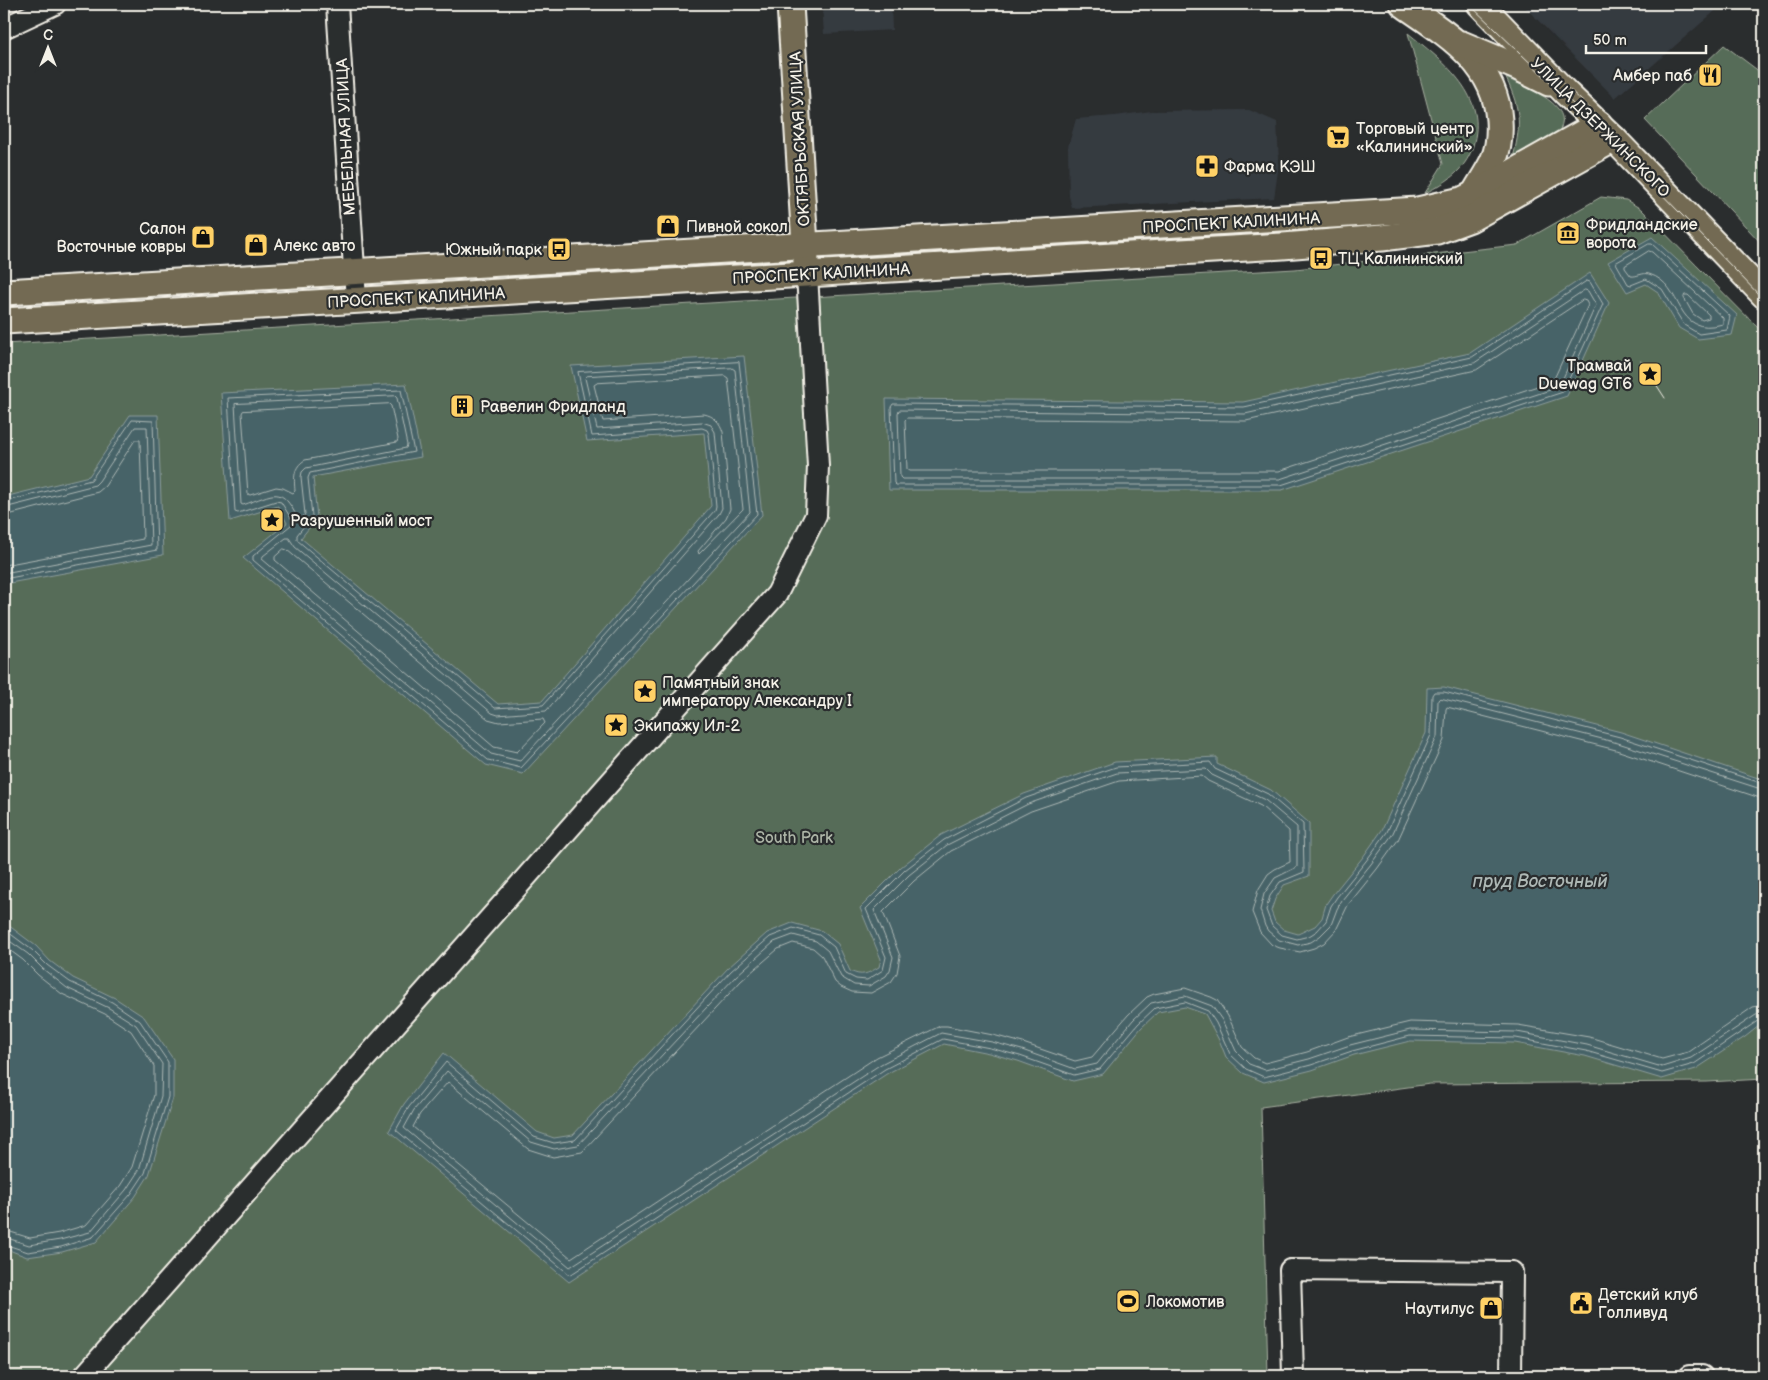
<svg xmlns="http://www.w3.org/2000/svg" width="1768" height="1380" viewBox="0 0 1768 1380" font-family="'Balsamiq Sans',sans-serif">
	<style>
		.built { fill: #363b41 }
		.green { fill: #576c58; stroke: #a6aea0 }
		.water { fill: #466368; stroke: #8c9c9b }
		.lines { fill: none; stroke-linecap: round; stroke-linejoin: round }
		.shore { stroke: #aeb8b5; stroke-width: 1 }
		.minor-casing { stroke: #f4f1e8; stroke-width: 24 }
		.major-casing { stroke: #f4f1e8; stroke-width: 29 }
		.minor { stroke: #2a2d2e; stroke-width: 20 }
		.major { stroke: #736b52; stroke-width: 25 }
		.tram { stroke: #f4f1e8; stroke-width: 1 }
		.labels { text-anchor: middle; stroke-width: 4.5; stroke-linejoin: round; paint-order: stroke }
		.poi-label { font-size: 16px; fill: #f4f1e8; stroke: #2a2d2e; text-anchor: start }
		.street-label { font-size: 16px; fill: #f4f1e8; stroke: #2a2d2e }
		.park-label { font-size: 16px; fill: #adb5a7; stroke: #2a2d2e }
		.water-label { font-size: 18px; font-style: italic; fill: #aeb8b5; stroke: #2a2d2e }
	</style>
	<rect width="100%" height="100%" fill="#2a2d2e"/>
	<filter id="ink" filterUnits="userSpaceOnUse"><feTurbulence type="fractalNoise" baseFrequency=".02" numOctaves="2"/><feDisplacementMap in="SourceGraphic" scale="10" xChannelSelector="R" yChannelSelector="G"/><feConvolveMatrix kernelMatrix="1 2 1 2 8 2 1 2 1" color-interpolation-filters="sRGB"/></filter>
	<g filter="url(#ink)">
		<!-- built -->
		<g class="built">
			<polygon points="822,4 891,4 892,30 824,34"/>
			<polygon points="1522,4 1723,4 1615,98"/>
			<polygon points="1249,110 1277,122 1279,164 1274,198 1072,208 1069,196 1068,147 1076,119 1115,116 1152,111"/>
		</g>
		<!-- green -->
		<g class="green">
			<path d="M1408,33C1441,60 1487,93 1474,142C1468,168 1448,182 1425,193L1443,164Z"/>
			<polygon points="1724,45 1764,75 1764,246 1645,120"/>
			<path d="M1506,78C1528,88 1586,109 1552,139C1541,148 1525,155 1512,162C1521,126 1522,113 1506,78Z"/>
			<polygon points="1601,197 1626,200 1641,209 1764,334 1764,1079 1707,1082 1430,1084 1261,1107 1268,1376 4,1376 4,344 1295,269 1517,245"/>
		</g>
		<!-- water -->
		<g class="water">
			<polygon points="1652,237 1737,315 1732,335 1698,339 1679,328 1658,292 1646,284 1627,292 1608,262"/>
			<polygon points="1590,273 1609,303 1567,396 1282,490 889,490 886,399 1243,402 1470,353"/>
			<polygon points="744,356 762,515 523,774 486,765 243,558 287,523 278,506 230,521 221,393 406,384 421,457 313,477 317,518 301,538 498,704 542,701 711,506 704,433 587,441 571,366"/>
			<polygon points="130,415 158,415 163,555 4,584 4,497 89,476"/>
			<path d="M1444,687L1621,732L1764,780V1022L1745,1037L1696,1069L1662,1079L1585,1056L1515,1043L1410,1041L1354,1055L1312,1070L1264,1082L1243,1073L1226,1057L1220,1042L1205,1014L1185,1007L1158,1012L1141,1028L1103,1074L1073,1081L1018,1061L989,1053L944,1044L888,1073L569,1282L389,1131L404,1104L444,1053L537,1132L554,1138L573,1135L728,968L767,933L792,923L822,931L838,944L850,971C862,977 867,974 879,967L881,959L860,908L901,867L941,835L1024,794L1115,762L1217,757V764L1271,790L1309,823V876L1284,885L1275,899L1271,911L1275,922L1284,930L1298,934L1315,926L1322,918L1326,904L1333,894L1363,857L1382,830L1426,733L1427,688Z"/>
			<polygon points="4,922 36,946 50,961 73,978 115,998 144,1017 173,1059 173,1098 149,1175 135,1197 96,1242 62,1252 27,1257 4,1248"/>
		</g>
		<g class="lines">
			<!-- shore -->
			<g class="shore">
				<polygon points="1649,244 1652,244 1730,316 1727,330 1699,334 1684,325 1662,289 1646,279 1631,285 1628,284 1616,263"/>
				<path d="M1649,251L1652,252L1723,318V324C1672,338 1686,285 1649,274C1643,272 1637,277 1631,276L1625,268V266Z"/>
				<polygon points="1587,281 1590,282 1603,304 1563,392 1281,485 896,485 894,483 891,407 893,404 1244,407 1472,357"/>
				<polygon points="1585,290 1588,291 1596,305 1559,387 1280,479 902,479 900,477 898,413 899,410 1245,414 1474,363"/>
				<polygon points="1685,295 1688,295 1709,315 1709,318 1702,320 1693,314 1684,298"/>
				<polygon points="1583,300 1586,301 1588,305 1553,381 1279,471 910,471 907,469 905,420 907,418 1246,421 1476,370"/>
				<polygon points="739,362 757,514 521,768 488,760 253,560 253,556 291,525 292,520 281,502 276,501 238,513 235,512 228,398 401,390 414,452 310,473 308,478 312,516 297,535 297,540 495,708 543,705 715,510 716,506 709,434 707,430 702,428 592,436 578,372"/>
				<polygon points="732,368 735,370 750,512 520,761 491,754 262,559 263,556 286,538 289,538 295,547 492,713 498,715 546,711 719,514 722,508 715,432 711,425 702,422 597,429 585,378 587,376"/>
				<path d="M725,376L728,378L743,509L699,554L698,551L726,518L730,509L723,432C720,422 714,416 704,414L603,421L594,385L597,383Z"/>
				<path d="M395,396L397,398L407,445L406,448L306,468L302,472L301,477L305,514L301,520L298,519C281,484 275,494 243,505L241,504L235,404Z"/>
				<path d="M389,404L391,406L398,439L397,442L305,460C293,467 294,478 295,491L293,493L283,488L276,487L250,495L248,494L242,413L243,411Z"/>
				<polyline points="4,502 91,480 132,420 153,421 157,550 4,579"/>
				<polyline points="4,508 95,485 99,481 135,427 147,427 151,545 4,573"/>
				<polyline points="4,516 98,492 105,486 135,440 140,440 143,539 4,565"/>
				<polygon points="284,549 287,550 488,719 499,722 543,719 545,723 517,752 494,747 275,560 275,557"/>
				<polyline points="1764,784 1620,737 1444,692 1434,692 1432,695 1431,735 1387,832 1366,861 1337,897 1331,906 1326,921 1317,931 1309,936 1297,939 1282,935 1272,926 1266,910 1270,896 1280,882 1304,872 1303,824 1268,794 1215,769 1210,762 1116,767 1026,798 944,840 905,870 866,909 886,957 883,970 867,980 856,979 846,974 834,947 819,935 793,928 770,937 731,971 575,1140 554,1143 534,1137 446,1062 409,1107 396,1130 570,1275 885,1069 943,1039 990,1048 1020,1056 1074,1075 1100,1069 1138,1024 1155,1008 1185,1002 1208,1011 1216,1023 1230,1054 1246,1069 1264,1077 1311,1065 1352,1051 1410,1036 1516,1038 1586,1051 1662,1073 1694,1064 1759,1020 1764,1019"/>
				<polyline points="1764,790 1618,743 1440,698 1438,700 1437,737 1392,835 1371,864 1342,900 1337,909 1331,925 1320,936 1311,942 1298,945 1279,940 1268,931 1265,926 1260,910 1264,894 1275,878 1297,867 1297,827 1265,800 1212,775 1206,769 1117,773 1028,804 947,845 909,875 874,910 893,957 890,970 886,976 869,986 854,985 841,977 828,951 816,941 793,935 774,942 736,976 578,1145 554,1149 531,1142 447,1071 414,1110 404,1128 570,1267 881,1064 941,1033 992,1042 1022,1050 1075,1069 1097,1064 1133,1020 1151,1003 1185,996 1212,1006 1222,1020 1236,1051 1249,1064 1265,1070 1309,1059 1350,1045 1410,1030 1517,1032 1587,1045 1662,1067 1691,1058 1756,1015 1764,1012"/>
				<polyline points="1764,798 1757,797 1616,750 1447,707 1446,709 1444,740 1398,840 1377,869 1348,905 1336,930 1324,943 1314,948 1300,952 1280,948 1272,945 1260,932 1252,912 1258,890 1268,874 1275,869 1290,862 1289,831 1261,806 1208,781 1202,776 1119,781 1031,811 951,851 914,881 883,912 900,956 897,973 891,982 871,993 852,992 841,987 835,982 822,956 813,948 793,943 778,949 741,981 582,1152 553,1157 528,1149 448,1082 420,1114 413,1127 571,1258 877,1057 940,1026 947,1026 993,1035 1023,1043 1075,1061 1092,1057 1128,1015 1147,997 1154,994 1185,988 1211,997 1217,1000 1228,1016 1242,1047 1254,1058 1265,1063 1307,1052 1348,1037 1410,1022 1518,1025 1589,1037 1662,1059 1688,1052 1753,1007 1764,1005"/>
				<polyline points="4,929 32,950 47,965 70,982 112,1002 140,1021 168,1062 168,1097 145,1173 131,1194 93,1237 61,1247 28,1252 4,1244"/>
				<polyline points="4,937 28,954 43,969 67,988 109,1008 136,1025 162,1064 161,1096 139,1170 126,1190 90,1232 60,1240 29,1245 4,1237"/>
				<polyline points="4,946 23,960 38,975 62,994 105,1014 131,1031 154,1066 154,1095 132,1167 120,1186 86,1225 59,1233 30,1238 4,1230"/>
			</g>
			<!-- minor casing -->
			<g class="minor-casing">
				<g id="minor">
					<polyline points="337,4 356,300"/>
					<polyline points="4,28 55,4"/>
					<polyline points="84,1376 777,594 816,515 818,466 807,274"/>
					<polyline points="1293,1376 1290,1270 1512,1272 1511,1376"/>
					<polyline points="1689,1376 1702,1376"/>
				</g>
			</g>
			<!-- major casing -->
			<g class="major-casing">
				<g id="major">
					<polyline points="790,4 806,261"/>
					<path d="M1403,4C1446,34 1495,62 1499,120C1500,134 1499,148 1493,161C1488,172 1480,183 1474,194"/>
					<polyline points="1480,4 1566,93 1614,139 1764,295"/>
					<polyline points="1462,44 1519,68 1549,83"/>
					<polyline points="4,292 1418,210 1462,200 1474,194 1599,124"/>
					<polyline points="4,321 1283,246 1382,238 1437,231 1470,219 1614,139"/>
				</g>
			</g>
			<!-- minor -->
			<use href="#minor" class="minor"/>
			<!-- major -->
			<use href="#major" class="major"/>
			<!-- tram -->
			<g class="tram">
				<polyline points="1469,4 1596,126 1764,300"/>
				<polyline points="1549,71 1581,100 1608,128"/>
				<polyline points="1641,361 1665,398"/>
			</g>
		</g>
	</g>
	<!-- icons -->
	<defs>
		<g id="restaurant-square" transform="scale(1.25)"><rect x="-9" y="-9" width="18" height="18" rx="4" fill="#ffd166" stroke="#2a2d2e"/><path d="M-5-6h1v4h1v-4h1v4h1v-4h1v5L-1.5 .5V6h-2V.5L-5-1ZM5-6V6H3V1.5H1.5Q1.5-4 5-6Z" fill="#111"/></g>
		<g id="supermarket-square" transform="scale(1.25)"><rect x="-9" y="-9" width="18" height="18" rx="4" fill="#ffd166" stroke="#2a2d2e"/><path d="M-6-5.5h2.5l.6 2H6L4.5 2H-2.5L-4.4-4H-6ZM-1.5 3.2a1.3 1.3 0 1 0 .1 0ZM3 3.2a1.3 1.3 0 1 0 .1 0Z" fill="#111"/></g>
		<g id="pharmacy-square" transform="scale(1.25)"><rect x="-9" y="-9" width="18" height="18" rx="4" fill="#ffd166" stroke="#2a2d2e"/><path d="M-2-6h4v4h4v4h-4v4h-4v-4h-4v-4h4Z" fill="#111"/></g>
		<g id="shop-square" transform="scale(1.25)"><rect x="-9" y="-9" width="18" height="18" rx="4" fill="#ffd166" stroke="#2a2d2e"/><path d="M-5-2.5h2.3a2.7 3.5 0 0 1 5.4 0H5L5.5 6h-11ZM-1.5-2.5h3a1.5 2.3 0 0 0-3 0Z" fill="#111"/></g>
		<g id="museum-square" transform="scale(1.25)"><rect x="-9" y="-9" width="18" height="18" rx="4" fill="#ffd166" stroke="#2a2d2e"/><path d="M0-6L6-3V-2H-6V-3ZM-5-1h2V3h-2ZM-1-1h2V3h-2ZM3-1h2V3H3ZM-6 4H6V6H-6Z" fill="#111"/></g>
		<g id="bus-square" transform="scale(1.25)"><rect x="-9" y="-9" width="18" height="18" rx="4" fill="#ffd166" stroke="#2a2d2e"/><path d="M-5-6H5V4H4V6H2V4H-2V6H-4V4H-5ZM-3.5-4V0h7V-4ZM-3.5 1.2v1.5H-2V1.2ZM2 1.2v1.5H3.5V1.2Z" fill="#111"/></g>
		<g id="sight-square" transform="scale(1.25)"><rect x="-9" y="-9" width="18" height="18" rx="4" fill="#ffd166" stroke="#2a2d2e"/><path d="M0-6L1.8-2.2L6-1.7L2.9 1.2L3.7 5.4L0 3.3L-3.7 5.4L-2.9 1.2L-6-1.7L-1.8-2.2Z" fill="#111"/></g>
		<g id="building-square" transform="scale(1.25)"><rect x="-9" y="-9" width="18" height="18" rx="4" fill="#ffd166" stroke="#2a2d2e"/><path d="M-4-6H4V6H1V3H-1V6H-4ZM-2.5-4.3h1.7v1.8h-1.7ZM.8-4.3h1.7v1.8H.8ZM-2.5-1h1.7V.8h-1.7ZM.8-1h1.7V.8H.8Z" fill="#111"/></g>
		<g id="stadium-square" transform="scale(1.25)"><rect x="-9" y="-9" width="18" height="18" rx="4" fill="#ffd166" stroke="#2a2d2e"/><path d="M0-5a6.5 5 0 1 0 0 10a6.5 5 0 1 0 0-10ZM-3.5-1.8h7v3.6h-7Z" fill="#111"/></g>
		<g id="civic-square" transform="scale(1.25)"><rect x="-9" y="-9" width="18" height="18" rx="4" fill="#ffd166" stroke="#2a2d2e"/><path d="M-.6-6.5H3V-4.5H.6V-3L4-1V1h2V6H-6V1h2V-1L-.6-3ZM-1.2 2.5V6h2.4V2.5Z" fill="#111"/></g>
	</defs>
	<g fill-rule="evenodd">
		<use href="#restaurant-square" x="1710" y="75"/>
		<use href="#supermarket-square" x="1338" y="137"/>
		<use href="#pharmacy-square" x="1207" y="166"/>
		<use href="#shop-square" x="668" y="226"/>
		<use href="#museum-square" x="1568" y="233"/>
		<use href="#shop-square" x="203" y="237"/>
		<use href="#shop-square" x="256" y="245"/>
		<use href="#bus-square" x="559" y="249"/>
		<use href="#bus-square" x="1321" y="258"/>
		<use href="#sight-square" x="1650" y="374"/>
		<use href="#building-square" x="462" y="406"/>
		<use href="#sight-square" x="272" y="520"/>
		<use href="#sight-square" x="645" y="691"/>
		<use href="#sight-square" x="616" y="725"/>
		<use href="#stadium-square" x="1128" y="1301"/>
		<use href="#civic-square" x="1581" y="1303"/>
		<use href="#shop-square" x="1491" y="1308"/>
	</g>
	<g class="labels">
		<!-- poi labels -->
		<g class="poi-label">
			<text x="1692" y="81" text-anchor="end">Амбер паб</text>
			<text x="1356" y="134">Торговый центр<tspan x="1356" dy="18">«Калининский»</tspan></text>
			<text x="1224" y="172">Фарма КЭШ</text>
			<text x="1586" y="230">Фридландские<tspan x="1586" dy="18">ворота</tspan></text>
			<text x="686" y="232">Пивной сокол</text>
			<text x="186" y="234" text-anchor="end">Салон<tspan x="186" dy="18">Восточные ковры</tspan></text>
			<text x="274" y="251">Алекс авто</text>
			<text x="542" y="255" text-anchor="end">Южный парк</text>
			<text x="1338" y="264">ТЦ Калининский</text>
			<text x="1632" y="371" text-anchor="end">Трамвай<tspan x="1632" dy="18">Duewag GT6</tspan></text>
			<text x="480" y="412">Равелин Фридланд</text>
			<text x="290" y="526">Разрушенный мост</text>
			<text x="662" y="688">Памятный знак<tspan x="662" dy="18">императору Александру I</tspan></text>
			<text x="634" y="731">Экипажу Ил-2</text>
			<text x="1598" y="1300">Детский клуб<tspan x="1598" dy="18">Голливуд</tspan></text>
			<text x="1146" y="1307">Локомотив</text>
			<text x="1474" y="1314" text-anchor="end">Наутилус</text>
		</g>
		<!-- street labels -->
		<g class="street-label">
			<text transform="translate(1601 127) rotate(45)" y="6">УЛИЦА ДЗЕРЖИНСКОГО</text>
			<text transform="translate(345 137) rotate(-93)" y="6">МЕБЕЛЬНАЯ УЛИЦА</text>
			<text transform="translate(799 139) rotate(-93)" y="6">ОКТЯБРЬСКАЯ УЛИЦА</text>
			<text transform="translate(1231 222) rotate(-3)" y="6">ПРОСПЕКТ КАЛИНИНА</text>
			<text transform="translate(821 273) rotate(-3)" y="6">ПРОСПЕКТ КАЛИНИНА</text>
			<text transform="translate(416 297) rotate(-3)" y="6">ПРОСПЕКТ КАЛИНИНА</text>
		</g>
		<!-- park labels -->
		<g class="park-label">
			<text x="794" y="843">South Park</text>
		</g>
		<!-- water labels -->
		<g class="water-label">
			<text x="1540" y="887">пруд Восточный</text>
		</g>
	</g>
	<!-- margin -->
	<rect width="1768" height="1380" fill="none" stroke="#2a2d2e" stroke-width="20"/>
	<rect x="10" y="10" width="1748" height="1360" fill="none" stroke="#f4f1e8" stroke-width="2" filter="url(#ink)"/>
	<!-- north arrow -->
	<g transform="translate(48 48)" stroke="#2a2d2e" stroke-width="4" paint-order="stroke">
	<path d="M0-4L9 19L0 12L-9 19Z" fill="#f4f1e8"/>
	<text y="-8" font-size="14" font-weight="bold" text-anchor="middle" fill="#f4f1e8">С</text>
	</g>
	<!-- scale -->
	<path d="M1586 45v8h120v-8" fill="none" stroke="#f4f1e8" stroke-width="2.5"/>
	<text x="1593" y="45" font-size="15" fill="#f4f1e8" stroke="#2a2d2e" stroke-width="4" paint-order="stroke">50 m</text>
</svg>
